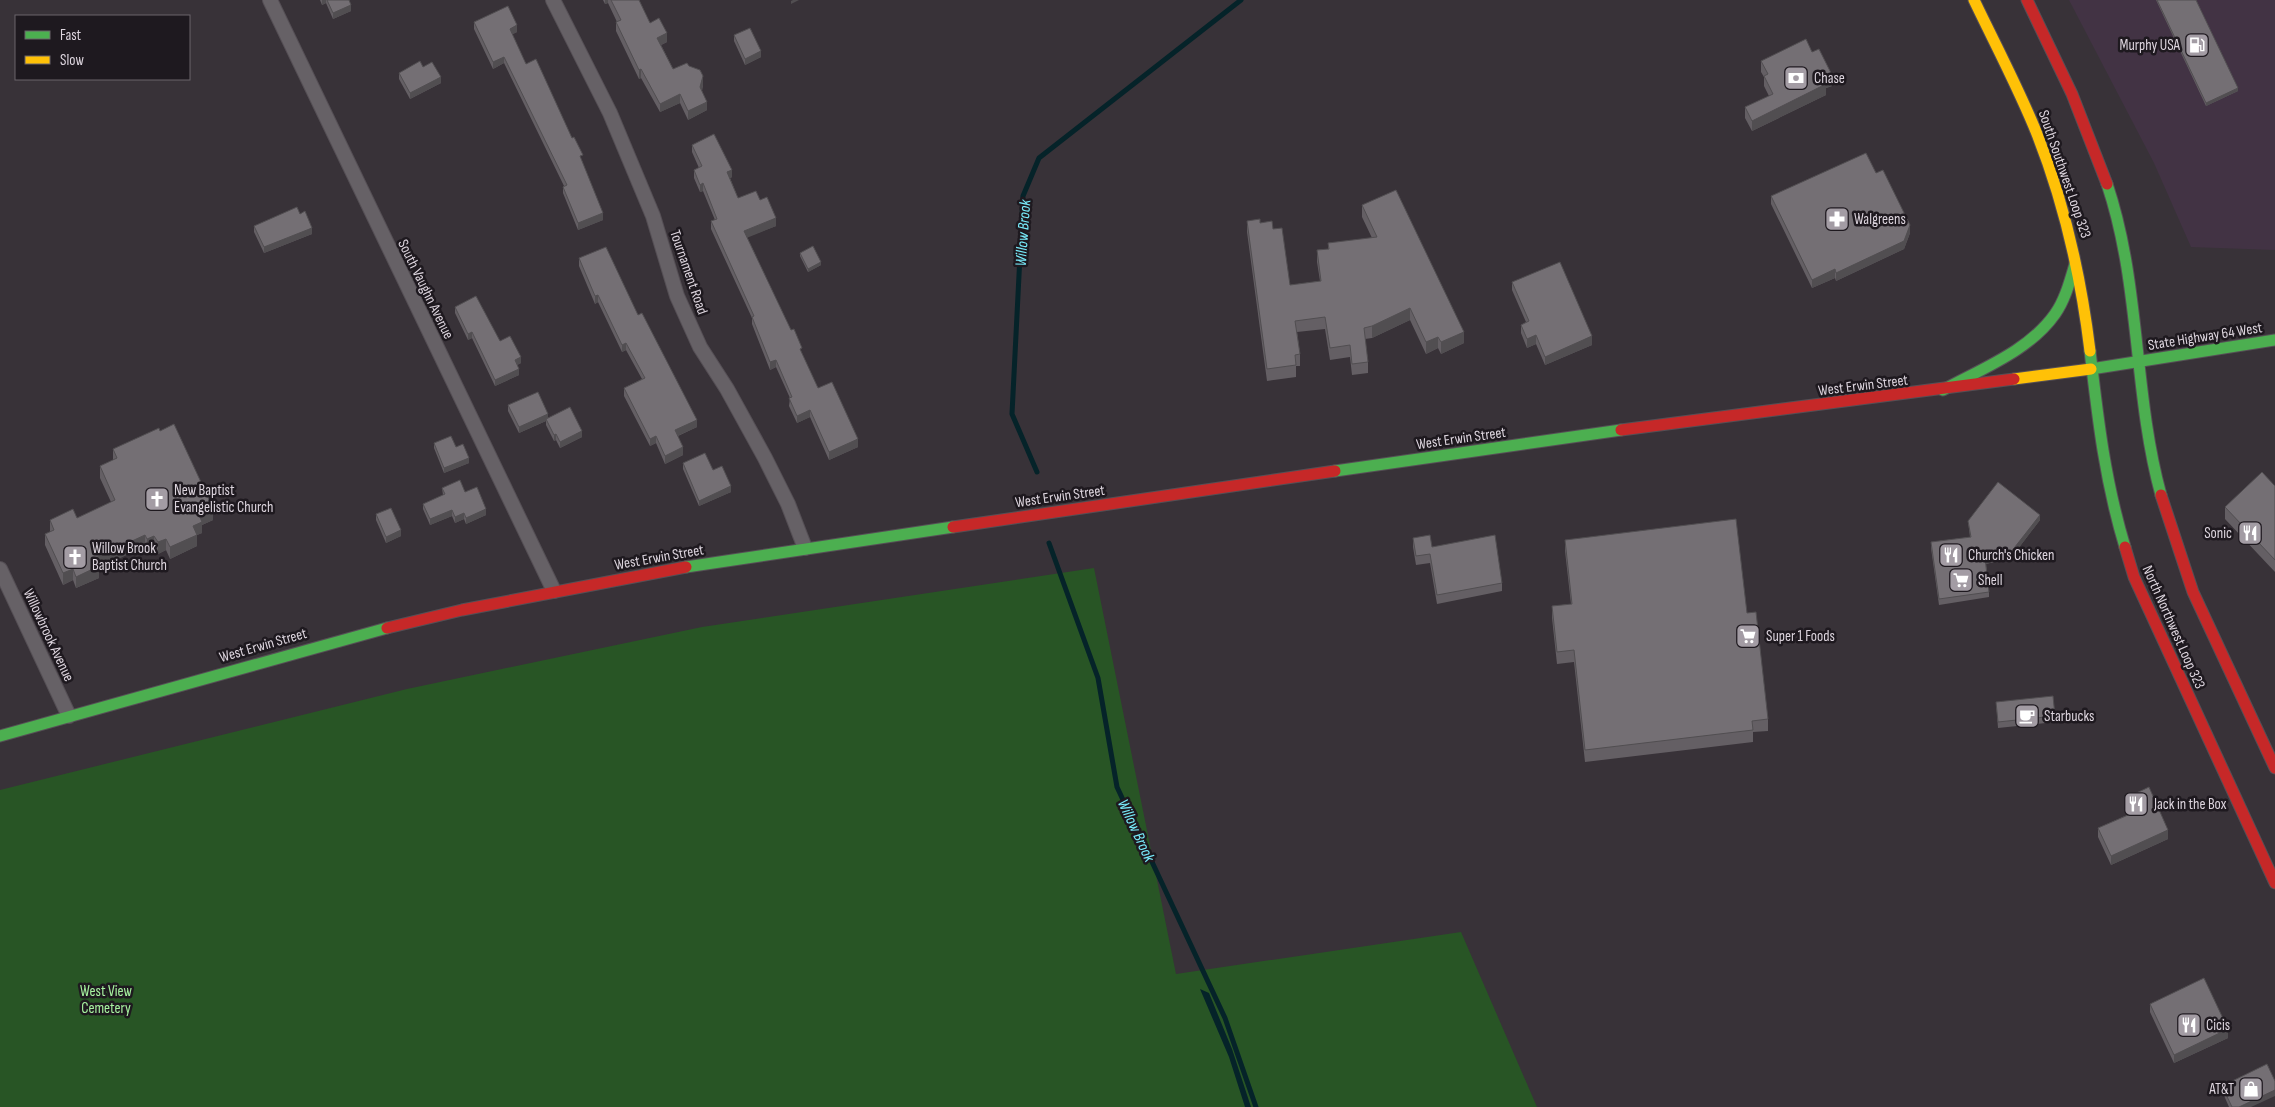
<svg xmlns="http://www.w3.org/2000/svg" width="2275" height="1107" viewBox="0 0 2275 1107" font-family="'Sofia Sans Condensed',sans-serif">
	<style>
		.built { fill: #423344 }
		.green { fill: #285525 }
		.water { fill: #052329 }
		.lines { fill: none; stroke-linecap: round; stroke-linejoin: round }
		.stream { stroke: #052329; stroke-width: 5 }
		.street-casing { stroke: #554f55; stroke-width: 16 }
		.fast-casing { stroke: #554f55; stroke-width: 13 }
		.slow-casing { stroke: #554f55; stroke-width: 13 }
		.jam-casing { stroke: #554f55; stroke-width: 13 }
		.street { stroke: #666166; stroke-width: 14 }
		.fast { stroke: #4caf50; stroke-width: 11 }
		.slow { stroke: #ffc107; stroke-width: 11 }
		.jam { stroke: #c62828; stroke-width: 11 }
		.wall { fill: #645f64 }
		.shaded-wall { fill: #514e51 }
		.building { fill: #746f74; stroke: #514e51 }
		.labels { text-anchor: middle; stroke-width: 5; stroke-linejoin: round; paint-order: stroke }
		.poi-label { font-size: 15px; fill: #ddd5de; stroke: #1e191f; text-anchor: start }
		.street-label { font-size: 15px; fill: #ddd5de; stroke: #1e191f }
		.park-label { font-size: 15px; fill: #a8f4a1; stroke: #1e191f }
		.water-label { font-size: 16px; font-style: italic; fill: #79edfc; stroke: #1e191f }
	</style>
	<rect width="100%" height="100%" fill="#383238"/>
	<!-- built -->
	<polygon class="built" points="2069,0 2275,0 2275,250 2191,247 2154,163"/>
	<!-- green -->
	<polygon class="green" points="1094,568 1176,974 1461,932 1537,1107 0,1107 0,790 407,689 702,627"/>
	<!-- water -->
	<polygon class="water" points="1200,989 1209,993 1232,1049 1251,1107 1245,1107 1229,1057"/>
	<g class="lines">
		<!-- stream -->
		<g class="stream">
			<polyline points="1037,472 1012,414 1023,196 1039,158 1241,0"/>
			<polyline points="1049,543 1098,678 1117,787 1225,1018 1256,1107"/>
		</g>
		<!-- street casing -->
		<g class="street-casing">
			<g id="street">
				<polyline points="270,0 554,591"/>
				<polyline points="553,0 610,113 653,216 677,296 700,347 727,389 765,458 788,504 805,548"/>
				<polyline points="0,569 69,716"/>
			</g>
		</g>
		<!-- fast casing -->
		<g class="fast-casing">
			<g id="fast">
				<path d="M2107,184C2141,285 2133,393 2161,495"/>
				<path d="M2090,351C2098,420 2105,481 2125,547"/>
				<polyline points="2091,369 2275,340"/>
				<path d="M1943,390C1981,369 2029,351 2055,314C2065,300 2070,281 2075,264"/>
				<polyline points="1335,471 1621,430"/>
				<polyline points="686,567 953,527"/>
				<polyline points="0,736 387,628"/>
			</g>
		</g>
		<!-- slow casing -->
		<g class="slow-casing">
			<g id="slow">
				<path d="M1974,0C1995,44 2019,89 2037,134C2065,205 2081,277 2090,351"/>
				<polyline points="2014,379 2091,369"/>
			</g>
		</g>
		<!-- jam casing -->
		<g class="jam-casing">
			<g id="jam">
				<polyline points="2027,0 2072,94 2107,184"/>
				<polyline points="1621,430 2014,379"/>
				<polyline points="2161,495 2193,592 2275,768"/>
				<polyline points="953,527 1335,471"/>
				<polyline points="2125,547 2134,577 2275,883"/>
				<polyline points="387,628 462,610 686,567"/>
			</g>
		</g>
		<!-- street -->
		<use href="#street" class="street"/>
		<!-- fast -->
		<use href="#fast" class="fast"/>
		<!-- slow -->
		<use href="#slow" class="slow"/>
		<!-- jam -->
		<use href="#jam" class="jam"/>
	</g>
	<!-- wall -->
	<g class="wall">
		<polygon points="320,0 349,0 351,11 333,19 326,3 322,5"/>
		<polygon points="603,0 639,0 650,23 667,42 661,45 673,69 689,66 703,85 702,91 707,110 688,120 680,103 660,112 641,78 639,79 616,31 616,22 617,22 608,3 605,4"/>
		<polygon points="2156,0 2196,0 2238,91 2206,106"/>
		<polygon points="474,22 517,32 512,34 526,64 582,161 603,220 578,230 563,193 563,187 564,186 504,63 493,69 474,29"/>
		<polygon points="734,35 761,57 745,65 734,41"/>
		<polygon points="1761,61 1832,86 1826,88 1826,95 1752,131 1745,118 1745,107 1769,96 1764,86 1764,77 1761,72"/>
		<polygon points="423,67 441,83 410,99 399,79 399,73"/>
		<polygon points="692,145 732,177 730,178 738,198 760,200 776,226 747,237 802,354 818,388 858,447 829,460 810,417 797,423 789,406 790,398 776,367 770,370 752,324 752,318 711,229 711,221 715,220 703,191 700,192 694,178 694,170 699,168 692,152"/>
		<polygon points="1876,173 1910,233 1904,249 1836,281 1835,278 1812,288 1771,204 1771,196"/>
		<polygon points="1362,205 1464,343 1441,354 1438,348 1426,354 1410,320 1372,338 1365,339 1368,362 1368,373 1352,375 1350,357 1330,360 1325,329 1297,332 1300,354 1300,366 1296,366 1296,377 1267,381 1247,232 1247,221 1260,223 1273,229 1290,285 1320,281 1317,262 1317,250 1328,249 1328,243 1372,238 1362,217"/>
		<polygon points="300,214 312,234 264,253 254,232 254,226"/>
		<polygon points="800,253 821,265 808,272 800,256"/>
		<polygon points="579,258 638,315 697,427 678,436 683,455 665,464 656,443 650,446 624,396 624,388 642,379 626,350 622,352 598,302 595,304 579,266"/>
		<polygon points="1512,282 1592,345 1545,365 1536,344 1527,348 1521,333 1521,325 1526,322 1512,290"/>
		<polygon points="455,307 500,341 521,363 517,365 519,375 495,386 472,338 468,340 455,313"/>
		<polygon points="508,405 548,418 582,437 560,448 556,440 554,441 546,425 546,421 519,433 508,411"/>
		<polygon points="434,443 456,447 469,463 444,473 434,448"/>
		<polygon points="113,449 213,520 202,525 202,533 197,535 197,546 170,559 166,550 158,554 154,547 147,551 145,546 99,568 99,578 76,588 73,580 63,585 45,545 45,534 50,532 50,520 77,518 111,502 100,478 100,466 113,460"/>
		<polygon points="683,463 713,470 731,492 699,506 683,469"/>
		<polygon points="2275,486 2275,572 2225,519 2225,507"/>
		<polygon points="442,488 465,492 486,515 466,524 464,519 455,523 452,516 430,525 423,509 423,504 443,495"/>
		<polygon points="376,514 401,536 386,543 376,520"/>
		<polygon points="2040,520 2011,558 1986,564 1989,592 1989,597 1939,605 1931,548 1931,542 1970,537 1968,521"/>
		<polygon points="1413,538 1432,547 1502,583 1502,591 1437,604 1430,563 1416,565 1413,547"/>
		<polygon points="1565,540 1747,613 1768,719 1768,731 1753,732 1753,742 1585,762 1574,662 1557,664 1552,618 1552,606 1571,604 1565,551"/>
		<polygon points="1996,702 2055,716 2055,722 1998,728"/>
		<polygon points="2128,797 2168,839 2111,865 2098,837 2098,828 2132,813 2128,806"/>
		<polygon points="2150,1004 2228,1038 2174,1063 2150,1012"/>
		<polygon points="2222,1086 2251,1107 2229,1107 2222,1091"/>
	</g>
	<!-- shaded-wall -->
	<g class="shaded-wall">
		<polygon points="322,0 326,0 326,3 322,5"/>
		<polygon points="605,0 608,0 608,3 605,4"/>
		<polygon points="793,0 799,0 791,4 791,1"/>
		<polygon points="351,5 351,11 333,19 333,13"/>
		<polygon points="517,25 517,32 510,36 510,29"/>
		<polygon points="667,33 667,42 657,47 657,38"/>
		<polygon points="761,51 761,57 745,65 745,59"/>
		<polygon points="504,57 504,63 493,69 493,62"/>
		<polygon points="641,69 641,78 639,79 639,70"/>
		<polygon points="1832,75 1832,86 1826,88 1826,95 1752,131 1752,121"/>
		<polygon points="703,76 703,85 700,96 700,87"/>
		<polygon points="441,77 441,83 410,99 410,93"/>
		<polygon points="2238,88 2238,91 2206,106 2206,103"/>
		<polygon points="680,94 680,103 660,112 660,104"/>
		<polygon points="707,102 707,110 688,120 688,111"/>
		<polygon points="732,170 732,177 727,180 727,172"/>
		<polygon points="703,183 703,191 700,192 700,185"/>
		<polygon points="603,213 603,220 578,230 578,223"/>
		<polygon points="776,218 776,226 744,239 744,231"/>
		<polygon points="1910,225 1910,233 1904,249 1836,281 1836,273"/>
		<polygon points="312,228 312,234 264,253 264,247"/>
		<polygon points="821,262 821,265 808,272 808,269"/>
		<polygon points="1835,269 1835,278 1812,288 1812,280"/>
		<polygon points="598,295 598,302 595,304 595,296"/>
		<polygon points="1410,308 1410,320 1372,338 1372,326"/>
		<polygon points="472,332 472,338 468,340 468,334"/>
		<polygon points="1464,332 1464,343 1441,354 1441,342"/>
		<polygon points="1536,335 1536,344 1527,348 1527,339"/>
		<polygon points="1592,336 1592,345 1545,365 1545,357"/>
		<polygon points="1438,337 1438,348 1426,354 1426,342"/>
		<polygon points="626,343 626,350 622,352 622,345"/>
		<polygon points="521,357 521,363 515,366 515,360"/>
		<polygon points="776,360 776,367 770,370 770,362"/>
		<polygon points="519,369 519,375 495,386 495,380"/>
		<polygon points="810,410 810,417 797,423 797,416"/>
		<polygon points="548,414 548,420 519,433 519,427"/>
		<polygon points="697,420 697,427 675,437 675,430"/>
		<polygon points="582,431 582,437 560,448 560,442"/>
		<polygon points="556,434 556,440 554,441 554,435"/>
		<polygon points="656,436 656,443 650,446 650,439"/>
		<polygon points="858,439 858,447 829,460 829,452"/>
		<polygon points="683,447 683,455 665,464 665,456"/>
		<polygon points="469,458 469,463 444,473 444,468"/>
		<polygon points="731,486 731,492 699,506 699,501"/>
		<polygon points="213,508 213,520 202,525 202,533 197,535 197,546 170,559 170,547 193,526 199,515"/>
		<polygon points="486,509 486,515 466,524 466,518"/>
		<polygon points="452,510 452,516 430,525 430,519"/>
		<polygon points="464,513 464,519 455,523 455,517"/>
		<polygon points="2040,515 2040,520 2011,558 1985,564 1985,558"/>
		<polygon points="401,530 401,536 386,543 386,537"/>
		<polygon points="145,535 145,546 99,568 99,578 76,588 76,577 95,558"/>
		<polygon points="154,536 154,547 147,551 147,539"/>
		<polygon points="166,539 166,550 158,554 158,542"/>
		<polygon points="73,569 73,580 63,585 63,573"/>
		<polygon points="2168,830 2168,839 2111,865 2111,856"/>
		<polygon points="2228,1029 2228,1038 2174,1063 2174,1055"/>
		<polygon points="2275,1090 2275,1096 2251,1107 2239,1107"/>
	</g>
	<!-- building -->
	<g class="building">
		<polygon points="327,0 349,0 351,5 333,13"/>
		<polygon points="611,0 639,0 650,23 659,18 667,33 657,38 673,69 687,63 689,66 700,70 703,76 700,87 707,102 688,111 680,94 660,104 641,69 639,70 616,22 621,20"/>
		<polygon points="2157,0 2196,0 2238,88 2206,103"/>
		<polygon points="508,6 517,25 510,29 526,64 536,59 572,138 574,137 583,155 580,156 603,213 578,223 563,187 567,185 504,57 493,62 474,22"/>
		<polygon points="750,28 761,51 745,59 734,35"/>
		<polygon points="1806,39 1812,52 1819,49 1832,75 1824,79 1826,84 1752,121 1745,107 1773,94 1764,76 1768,74 1761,61"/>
		<polygon points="420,61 423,67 432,62 441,77 410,93 399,73"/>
		<polygon points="714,134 732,170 727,172 738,198 756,191 760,200 767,197 776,218 744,231 791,330 794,329 802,348 800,349 818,388 832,382 858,439 829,452 810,410 797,416 789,398 792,397 776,360 770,362 752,317 754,316 711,221 717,219 703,183 700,185 694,170 702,166 692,145"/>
		<polygon points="1866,153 1876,173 1883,170 1910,225 1904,241 1836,273 1835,269 1812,280 1771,196"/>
		<polygon points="1396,190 1464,332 1441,342 1438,337 1426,342 1410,308 1372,326 1364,328 1368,362 1352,364 1350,345 1330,348 1325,317 1295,321 1300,354 1295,355 1296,365 1267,369 1247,221 1260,219 1260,223 1272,221 1273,229 1282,228 1290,285 1321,281 1317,250 1329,249 1328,243 1377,237 1362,205"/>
		<polygon points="297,207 300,214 305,211 312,228 264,247 254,226"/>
		<polygon points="813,246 821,262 808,269 800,253"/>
		<polygon points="606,247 638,315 642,313 697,420 675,430 683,447 665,456 656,436 650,439 624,388 645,378 626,343 622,345 598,295 595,296 579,258"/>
		<polygon points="1560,262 1592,336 1545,357 1536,335 1527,339 1521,325 1529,321 1512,282"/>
		<polygon points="476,296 500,341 510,336 521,357 515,360 519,369 495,380 472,332 468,334 455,307"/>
		<polygon points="538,392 548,414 519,427 508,405"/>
		<polygon points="570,407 582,431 560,442 556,434 554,435 546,419"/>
		<polygon points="174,424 213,508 199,515 202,522 193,526 197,535 170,547 166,539 158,542 154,536 147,539 145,535 95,558 99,566 76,577 73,569 63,573 45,534 54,530 50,520 73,509 77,518 115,500 100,466 117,458 113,449 159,428 160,431"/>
		<polygon points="451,436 456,447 463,444 469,458 444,468 434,443"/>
		<polygon points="705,453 713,470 722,466 731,486 699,501 683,463"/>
		<polygon points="2262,472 2275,486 2275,560 2225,507"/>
		<polygon points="460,480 465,492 477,487 486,509 466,518 464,513 455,517 452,510 430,519 423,504 445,494 442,488"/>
		<polygon points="1998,482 2040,515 2011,552 1985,558 1989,592 1939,599 1931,542 1971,537 1968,521"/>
		<polygon points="391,508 401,530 386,537 376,514"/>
		<polygon points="1736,519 1747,613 1756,612 1768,719 1752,721 1753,730 1585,750 1574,650 1557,652 1552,606 1572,604 1565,540"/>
		<polygon points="1430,535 1432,547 1495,535 1502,583 1437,595 1430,554 1416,556 1413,538"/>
		<polygon points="2053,696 2055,716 1998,722 1996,702"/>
		<polygon points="2149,787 2168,830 2111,856 2098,828 2135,812 2128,797"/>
		<polygon points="2204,978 2228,1029 2174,1055 2150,1004"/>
		<polygon points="2267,1064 2275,1081 2275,1090 2239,1107 2232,1107 2222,1086"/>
	</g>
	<!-- icons -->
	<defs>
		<g id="fuel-square" transform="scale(1.25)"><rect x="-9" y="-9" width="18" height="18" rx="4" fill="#a39ca4" stroke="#1e191f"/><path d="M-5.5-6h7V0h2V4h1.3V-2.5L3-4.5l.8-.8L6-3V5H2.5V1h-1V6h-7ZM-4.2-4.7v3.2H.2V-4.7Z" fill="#fff"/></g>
		<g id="bank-square" transform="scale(1.25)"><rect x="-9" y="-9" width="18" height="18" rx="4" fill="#a39ca4" stroke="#1e191f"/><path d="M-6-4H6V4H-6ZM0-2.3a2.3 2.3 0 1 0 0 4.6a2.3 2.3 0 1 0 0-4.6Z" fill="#fff"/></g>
		<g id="pharmacy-square" transform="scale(1.25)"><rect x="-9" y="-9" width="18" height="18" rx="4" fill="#a39ca4" stroke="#1e191f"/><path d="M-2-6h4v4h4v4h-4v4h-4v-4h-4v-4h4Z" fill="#fff"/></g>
		<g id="church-square" transform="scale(1.25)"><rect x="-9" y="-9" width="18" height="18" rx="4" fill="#a39ca4" stroke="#1e191f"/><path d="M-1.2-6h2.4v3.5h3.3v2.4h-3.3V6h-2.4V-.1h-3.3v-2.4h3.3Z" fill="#fff"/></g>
		<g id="restaurant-square" transform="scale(1.25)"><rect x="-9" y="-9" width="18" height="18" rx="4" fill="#a39ca4" stroke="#1e191f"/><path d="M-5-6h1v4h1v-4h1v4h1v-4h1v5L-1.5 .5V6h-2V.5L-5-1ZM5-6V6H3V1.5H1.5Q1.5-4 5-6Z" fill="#fff"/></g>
		<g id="supermarket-square" transform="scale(1.25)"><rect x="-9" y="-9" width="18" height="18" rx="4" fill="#a39ca4" stroke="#1e191f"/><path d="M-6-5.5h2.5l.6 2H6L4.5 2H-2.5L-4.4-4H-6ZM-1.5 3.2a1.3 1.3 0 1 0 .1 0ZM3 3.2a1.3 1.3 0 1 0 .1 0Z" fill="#fff"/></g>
		<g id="cafe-square" transform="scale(1.25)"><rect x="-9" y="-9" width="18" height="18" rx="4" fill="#a39ca4" stroke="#1e191f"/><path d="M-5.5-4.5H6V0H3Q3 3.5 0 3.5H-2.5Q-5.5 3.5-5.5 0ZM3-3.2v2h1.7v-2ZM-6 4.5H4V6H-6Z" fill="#fff"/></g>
		<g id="shop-square" transform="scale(1.25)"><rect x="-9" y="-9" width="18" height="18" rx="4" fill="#a39ca4" stroke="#1e191f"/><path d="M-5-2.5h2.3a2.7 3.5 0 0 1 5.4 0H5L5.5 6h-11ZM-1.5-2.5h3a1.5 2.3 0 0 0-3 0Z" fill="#fff"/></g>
	</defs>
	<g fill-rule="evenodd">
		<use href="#fuel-square" x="2197" y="45"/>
		<use href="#bank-square" x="1796" y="78"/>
		<use href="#pharmacy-square" x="1837" y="219"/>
		<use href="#church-square" x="157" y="499"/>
		<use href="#restaurant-square" x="2250" y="533"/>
		<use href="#restaurant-square" x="1951" y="555"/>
		<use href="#church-square" x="75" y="557"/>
		<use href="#supermarket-square" x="1961" y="580"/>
		<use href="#supermarket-square" x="1748" y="636"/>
		<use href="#cafe-square" x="2027" y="716"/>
		<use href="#restaurant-square" x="2136" y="804"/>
		<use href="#restaurant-square" x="2189" y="1025"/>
		<use href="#shop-square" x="2251" y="1089"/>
	</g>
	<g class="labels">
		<!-- poi labels -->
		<g class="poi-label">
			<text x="2180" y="50" text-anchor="end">Murphy USA</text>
			<text x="1814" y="83">Chase</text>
			<text x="1854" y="224">Walgreens</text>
			<text x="174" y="495">New Baptist<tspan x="174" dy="17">Evangelistic Church</tspan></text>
			<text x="2232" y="538" text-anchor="end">Sonic</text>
			<text x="92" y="553">Willow Brook<tspan x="92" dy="17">Baptist Church</tspan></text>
			<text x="1968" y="560">Church's Chicken</text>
			<text x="1978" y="585">Shell</text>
			<text x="1766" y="641">Super 1 Foods</text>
			<text x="2044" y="721">Starbucks</text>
			<text x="2154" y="809">Jack in the Box</text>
			<text x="2206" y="1030">Cicis</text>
			<text x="2234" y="1094" text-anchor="end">AT&amp;T</text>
		</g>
		<!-- street labels -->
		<g class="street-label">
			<text transform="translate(2065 174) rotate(71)" y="5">South Southwest Loop 323</text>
			<text transform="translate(689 272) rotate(71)" y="5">Tournament Road</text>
			<text transform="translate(426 289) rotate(64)" y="5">South Vaughn Avenue</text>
			<text transform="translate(2205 336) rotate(-9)" y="5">State Highway 64 West</text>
			<text transform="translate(1863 385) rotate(-7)" y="5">West Erwin Street</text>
			<text transform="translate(1461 438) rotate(-8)" y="5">West Erwin Street</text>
			<text transform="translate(1060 496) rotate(-8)" y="5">West Erwin Street</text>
			<text transform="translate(659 557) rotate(-10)" y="5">West Erwin Street</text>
			<text transform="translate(2174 627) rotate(66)" y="5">North Northwest Loop 323</text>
			<text transform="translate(49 635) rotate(65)" y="5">Willowbrook Avenue</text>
			<text transform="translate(263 645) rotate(-16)" y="5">West Erwin Street</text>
		</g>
		<!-- park labels -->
		<g class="park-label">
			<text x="106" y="996">West View<tspan x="106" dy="17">Cemetery</tspan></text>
		</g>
		<!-- water labels -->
		<g class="water-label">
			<text transform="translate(1022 233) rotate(-86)" y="6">Willow Brook</text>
			<text transform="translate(1137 830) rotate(65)" y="6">Willow Brook</text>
		</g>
	</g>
	<!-- legend -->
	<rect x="15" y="15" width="175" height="65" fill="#1e191f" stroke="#6a646b"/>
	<rect x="25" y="31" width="25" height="8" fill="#4caf50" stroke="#6a646b"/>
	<text x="60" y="40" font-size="15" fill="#ddd5de">Fast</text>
	<rect x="25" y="56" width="25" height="8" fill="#ffc107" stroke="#6a646b"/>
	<text x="60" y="65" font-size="15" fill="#ddd5de">Slow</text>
</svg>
